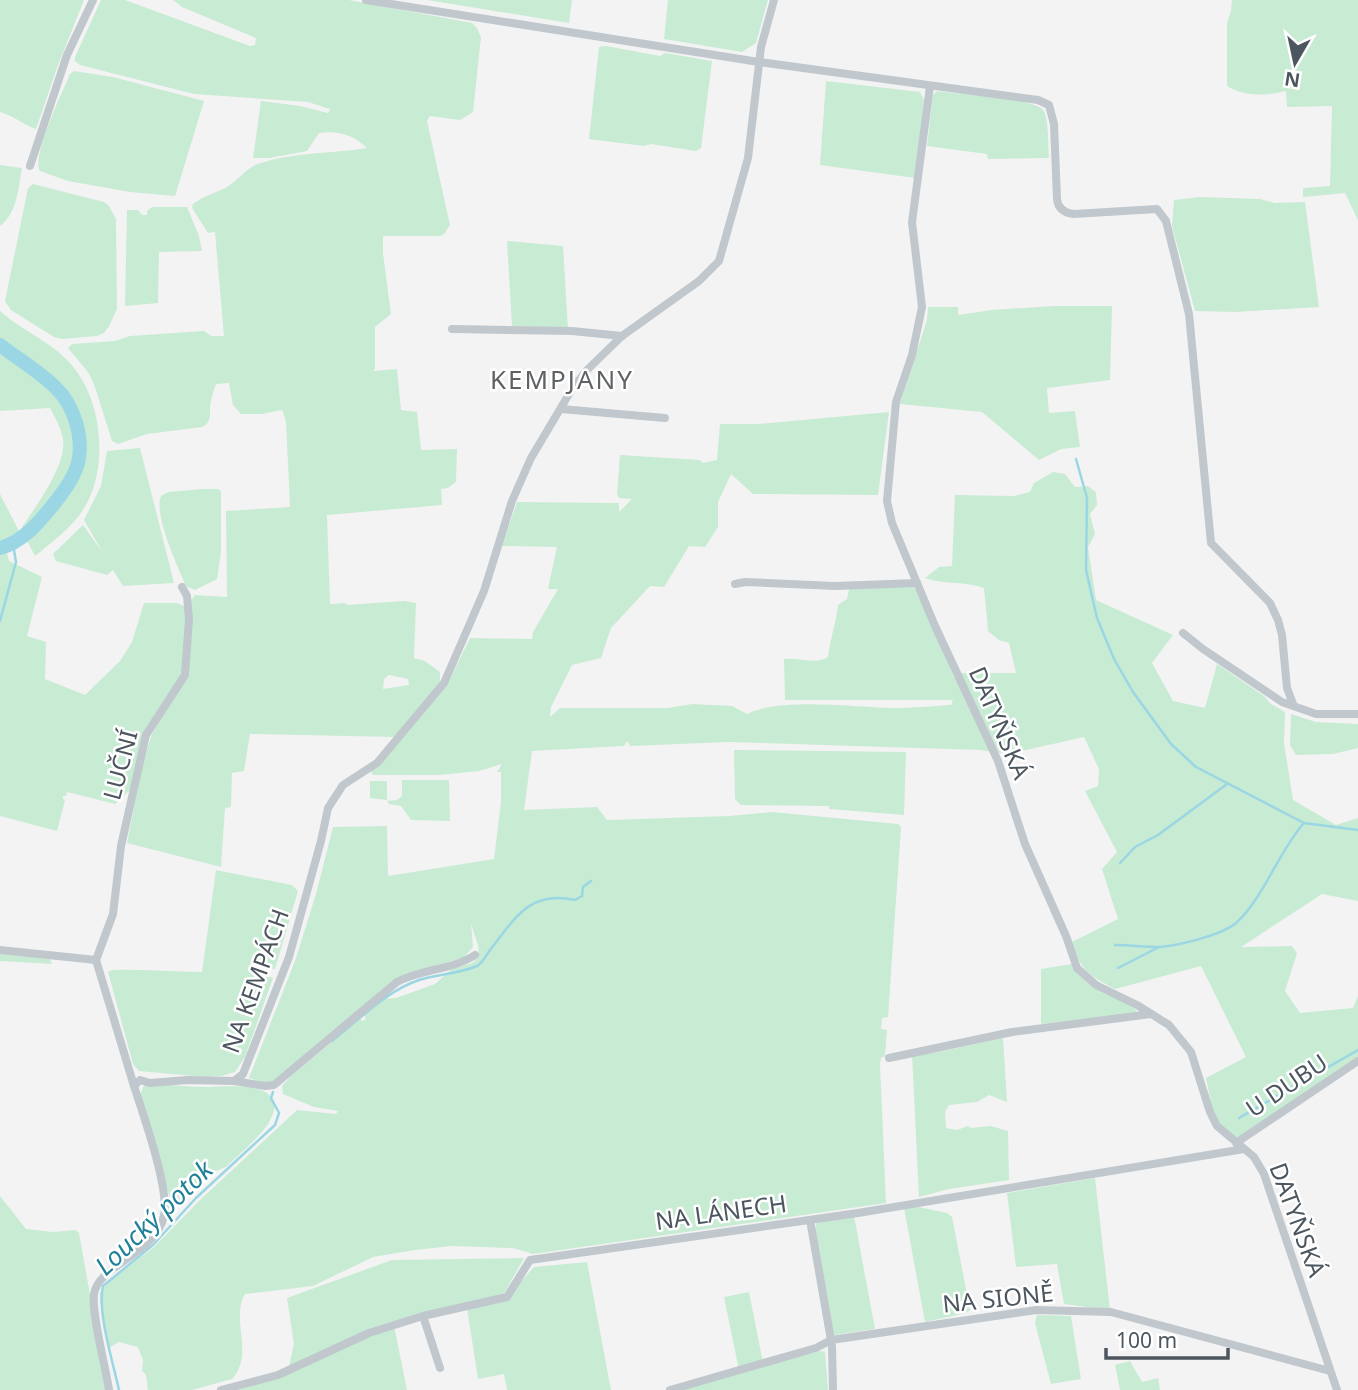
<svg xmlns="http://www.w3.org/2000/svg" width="1358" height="1390" viewBox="0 0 1358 1390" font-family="'Noto Sans',sans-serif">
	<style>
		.green { fill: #c8ebd4; fill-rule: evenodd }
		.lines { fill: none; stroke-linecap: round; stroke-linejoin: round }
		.stream { stroke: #9ad6e3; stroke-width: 2.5 }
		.river { stroke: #9ad6e3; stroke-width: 14 }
		.minor { stroke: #c0c7cd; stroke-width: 8 }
		.labels { text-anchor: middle; stroke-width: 5; stroke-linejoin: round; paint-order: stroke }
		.street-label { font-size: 24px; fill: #4c565e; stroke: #fff }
		.neighbourhood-label { font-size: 26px; letter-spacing: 2px; fill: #5f6366; stroke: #fff }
		.water-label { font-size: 26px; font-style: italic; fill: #1e8197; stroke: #fff }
	</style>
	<rect width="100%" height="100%" fill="#f4f3f3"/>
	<!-- green -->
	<g class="green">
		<path d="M0,0H84L58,65L36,129C24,125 14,116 0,112Z"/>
		<path d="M101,0H125L250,46L255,45L256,38L182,7L173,0H349L472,23L477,28L481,37L473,112L460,120L430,116L427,121L450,225L444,234L440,236H383V253L391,314L375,327V369L373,371L397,369L401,410L417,412L421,450L457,449L456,482L448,488L441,489L442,505L327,515L330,604L346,603L347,605L404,601L416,603L414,658L425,661L440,672V681H449L470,638L532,639L533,632L558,589H548L557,547L502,546L517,502L613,503H619V512L632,499L619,498L617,494L620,455L700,460L703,463L717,460L720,424H758L889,412L878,495L753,494L731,474L718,502V527L705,547L689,546L664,587L650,586L611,628L601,658L572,665L551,707L550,717L560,708H668L692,704L732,706L747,714C780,697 854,707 892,708C911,708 931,706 951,705L953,700H785L784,659C799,657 816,665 828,657C830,639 836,623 838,605L847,599L849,589L908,586L914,587L945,652L954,678L960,673H1016L1009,643L999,640L988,631L984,588C965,581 945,585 925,578L939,567L952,566L955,495L1014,496L1030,492L1034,483L1053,472L1065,474L1075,487L1088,486L1096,492L1097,505L1090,514L1095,534L1088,547L1096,600L1173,635L1152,663L1173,701L1205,708L1217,664L1264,696L1271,704L1285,712L1284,743L1293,800L1336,825L1358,818V901L1322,894L1241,947L1292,946L1297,953L1285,991L1300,1013L1353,1008L1358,996V1061L1236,1143L1214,1117L1206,1078L1246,1057L1201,966L1115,989C1088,975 1082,970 1070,943L1118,919L1102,869L1117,852L1085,791L1098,786L1099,769L1084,737L1008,754L980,750L729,742L630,746L627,741L624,746L532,751L524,810L597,807L607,820L729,816L772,812L898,824L901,827L888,1017L882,1018L881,1029L887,1030L885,1056L881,1058L880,1064L886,1203L533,1254L513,1248L452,1246L415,1250L373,1257L313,1286L245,1294C230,1320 255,1354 232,1379L192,1390H148L146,1375L142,1371L143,1360L138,1347L119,1342L109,1348L100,1300V1293L108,1282L153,1248L200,1200L297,1110L336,1114L338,1111L314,1107L283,1094L282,1086L291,1076L360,1019L363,1021L366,1019L364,1015L385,999L396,998L435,984L452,969L472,963L479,957L478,945L471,924L473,947L464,957L404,976L270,1085L249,1078L295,961L316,894L333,827L387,826L388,876L494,859L501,802V772H497L502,764L479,771L440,775H373L371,772L374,768L410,730L395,737L250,734L244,771L232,773L231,807L225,808L221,867L127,843L143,762L152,734L183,684L146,735L130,790L115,804L67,792L66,796H63V799L65,800L57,831L0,816V494L22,537L13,544H5L9,561L42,577L27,636L46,642L45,679L85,695L120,661L132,642L144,603H177L186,607L195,595L227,597L226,511L290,507L286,421L282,410L262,414H241L233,405L229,383L216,384C214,390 212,395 211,401C208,412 214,421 202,427L147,434L118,444L112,441L94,384L88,372L68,348L72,344L115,341L130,336L204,331L211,336H224L215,232L208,233L192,208L193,204C203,196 216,193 227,187C239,180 245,169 258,164C292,152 331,154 367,148C355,135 336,130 319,133L307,151L269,158H253L261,101L300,106L328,113L330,109L308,102L194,94L80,65L75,61V57ZM389,675L408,679L409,685L383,689L384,679Z"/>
		<polygon points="427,0 572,0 569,23"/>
		<polygon points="668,0 768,0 756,43 742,52 664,39"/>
		<path d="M1232,0H1358V220L1345,193L1303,197V188L1330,186L1332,106L1287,107L1286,91C1266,96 1245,97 1227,86V23L1231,11Z"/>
		<polygon points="606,46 660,56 665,53 712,61 701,148 696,151 651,144 644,146 589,139 599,47"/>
		<path d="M74,71L113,77L204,101L175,196L130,192L68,181L40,171C32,153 62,94 70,74Z"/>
		<polygon points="826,81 920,92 924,100 915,178 820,165"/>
		<path d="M937,91C956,94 1034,98 1043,110C1049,117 1048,147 1049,158L988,159L987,154L927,146L933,95Z"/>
		<path d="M0,165L22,168C18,188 18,212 0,226Z"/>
		<polygon points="33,184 104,202 109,206 116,219 117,309 109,326 104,333 97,336 62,339 54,337 11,310 5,301 28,188"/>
		<polygon points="1200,197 1260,199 1275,203 1305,202 1319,307 1235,312 1195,311 1172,226 1174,200"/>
		<polygon points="152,207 187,207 199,236 202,251 159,252 158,303 125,306 127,210 138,210 142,215 147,215 147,211"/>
		<polygon points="507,241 563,246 568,329 512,326"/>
		<polygon points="1054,306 1112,306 1110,380 1047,388 1049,413 1075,411 1080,447 1061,449 1039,460 982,412 900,404 927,320 928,307 958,307 958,315 992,310"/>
		<path d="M0,311C21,330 50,341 69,362C101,396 109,461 87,503C76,525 54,540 35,556L21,529C35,507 67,466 63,439C61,428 55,417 50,408L0,411Z"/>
		<polygon points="140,448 174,583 123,586 113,570 107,575 56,561 53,554 83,525 103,553 84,520 101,486 107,451"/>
		<path d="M203,489H219L221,492V552L217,579L195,590L186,586C178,567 153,514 161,496L168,492Z"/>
		<polygon points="1291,714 1316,722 1358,724 1358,748 1333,754 1296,755 1290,745"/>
		<polygon points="734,750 906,752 904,815 829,809 829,806 741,805 735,799"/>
		<polygon points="402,780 449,780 450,821 411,820 401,806 389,804 387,801 397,800 402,796"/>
		<polygon points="370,781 387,781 387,800 370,798"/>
		<path d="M216,870L292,885L298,891L275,969L269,968L267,976L273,978L245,1057L235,1072L221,1076L205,1077L139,1071L133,1064L108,972L112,970C142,969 171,972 202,972Z"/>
		<polygon points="0,954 49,957 52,964 0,961"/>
		<path d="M1072,964C1079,974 1086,984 1097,990C1111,998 1128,999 1138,1013L1041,1024V969Z"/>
		<polygon points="1003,1038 1007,1102 989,1095 977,1102 949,1105 945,1112 946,1128 957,1130 968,1126 971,1128 991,1126 1008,1131 1009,1180 949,1189 919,1197 912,1055 939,1052"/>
		<path d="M149,1083C169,1085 189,1087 209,1087C233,1086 294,1081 268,1124C257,1140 240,1153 226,1167C206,1173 194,1189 182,1204L172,1206L140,1095L144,1085Z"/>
		<polygon points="1095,1178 1110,1310 1064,1304 1057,1264 1016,1267 1007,1193"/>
		<polygon points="0,1196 26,1229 53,1232 75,1230 79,1233 107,1390 0,1390"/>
		<polygon points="914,1206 947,1213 952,1217 970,1310 966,1313 925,1322 904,1208"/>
		<polygon points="854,1216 875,1329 834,1335 832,1333 815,1229 817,1222"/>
		<polygon points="524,1258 502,1297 507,1297 534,1267 587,1262 611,1390 507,1390 504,1374 478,1379 467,1308 394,1326 407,1390 236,1390 288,1371 294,1344 287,1298 392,1260"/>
		<polygon points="749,1292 763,1363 739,1370 724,1297"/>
		<polygon points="1037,1315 1071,1316 1081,1379 1051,1384 1035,1323"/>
		<polygon points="820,1351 825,1352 828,1390 679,1390"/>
		<polygon points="1130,1361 1142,1382 1158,1378 1160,1390 1120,1390 1115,1365"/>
	</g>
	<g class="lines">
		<!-- stream -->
		<g class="stream">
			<polyline points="1076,459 1087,498 1086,570 1097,618 1114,659 1133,692 1171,744 1196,767 1304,823 1358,830"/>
			<polyline points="0,621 16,562 13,544"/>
			<polyline points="1120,863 1135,847 1158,835 1227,784"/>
			<path d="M1115,945C1129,945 1144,947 1159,947C1177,946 1222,935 1236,923C1263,899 1278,853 1303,824"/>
			<polyline points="1118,968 1159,947"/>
			<path d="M332,1041C359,1020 386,991 419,980C438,974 458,974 477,966C483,963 486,955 490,950C516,917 530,890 575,900L582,896L583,887L591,881"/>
			<polyline points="1239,1118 1358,1050"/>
			<path d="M119,1390C113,1362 97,1312 103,1286L153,1245L196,1198L275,1125L279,1113L271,1098L273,1092"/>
		</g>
		<!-- river -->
		<path class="river" d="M0,345C18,359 40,372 56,388C74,405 84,438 78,463C74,478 63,492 53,505C39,522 23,542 0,548"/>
		<!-- minor -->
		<g class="minor">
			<path d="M366,0L759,62L1038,100L1049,105L1054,124L1057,199C1058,209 1065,213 1074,214L1157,209L1166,221L1189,314L1211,543L1270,603L1278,620L1282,635L1287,688L1293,704"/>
			<polyline points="930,86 912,222 922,307 912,355 896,402 887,501 892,523 935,626 998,761 1025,844 1066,936 1077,968 1096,985 1137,1005 1169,1025 1191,1052 1210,1112 1217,1126 1254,1157 1264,1174 1337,1390"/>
			<polyline points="30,166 67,55 93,0"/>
			<polyline points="452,329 572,331 622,336"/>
			<polyline points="561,409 665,418"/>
			<polyline points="735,584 745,582 835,586 917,583"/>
			<polyline points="1183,633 1203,649 1282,702 1316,714 1358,714"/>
			<polyline points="0,950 96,960"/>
			<polyline points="889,1058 1012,1032 1151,1014"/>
			<path d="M234,1081L265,1086L274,1085L397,982C422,969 452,970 475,955"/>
			<polyline points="134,1086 96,960 113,914 121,846 146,735 185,675 189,619 187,596 182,587"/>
			<polyline points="1236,1143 1358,1061"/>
			<polyline points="810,1220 832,1346 833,1390"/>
			<polyline points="423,1316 440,1368"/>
			<path d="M109,1390C106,1368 91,1313 94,1294C99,1264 155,1255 164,1216C170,1190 143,1114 134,1086L140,1080L150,1083L187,1080L234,1081L243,1074L289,957L321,841L328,808L343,785L377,763L444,683L484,591L512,501L531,458L572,389L587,370L622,336L699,281L719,261L748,158L761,47L774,0"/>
			<polyline points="221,1390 278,1375 369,1333 423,1316 507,1297 530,1260 858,1213 1244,1149"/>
			<polyline points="670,1390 816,1348 831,1340 1036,1310 1111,1312 1330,1371"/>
		</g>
	</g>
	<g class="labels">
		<!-- street labels -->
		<g class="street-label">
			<text transform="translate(999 723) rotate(67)" y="8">DATYŇSKÁ</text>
			<text transform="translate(121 765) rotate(-75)" y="8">LUČNÍ</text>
			<text transform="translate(256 981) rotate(-70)" y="8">NA KEMPÁCH</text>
			<text transform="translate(1287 1086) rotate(-34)" y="8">U DUBU</text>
			<text transform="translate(721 1213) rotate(-8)" y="8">NA LÁNECH</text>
			<text transform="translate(1297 1220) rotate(70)" y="8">DATYŇSKÁ</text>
			<text transform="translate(998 1299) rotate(-6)" y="8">NA SIONĚ</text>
		</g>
		<!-- neighbourhood labels -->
		<g class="neighbourhood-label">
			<text x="562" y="389">KEMPJANY</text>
		</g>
		<!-- water labels -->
		<g class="water-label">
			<text transform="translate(154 1218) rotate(-44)" y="9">Loucký potok</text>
		</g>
	</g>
	<!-- north arrow -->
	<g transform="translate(1295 63) rotate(189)" stroke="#ffffff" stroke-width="5" paint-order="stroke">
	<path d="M0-5L12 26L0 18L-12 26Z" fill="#4c565e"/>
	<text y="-10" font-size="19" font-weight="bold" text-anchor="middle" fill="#4c565e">N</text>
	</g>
	<!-- scale -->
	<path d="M1106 1348v10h122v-10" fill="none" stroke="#4c565e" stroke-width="3.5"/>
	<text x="1116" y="1348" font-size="21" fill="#4c565e" stroke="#ffffff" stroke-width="5" paint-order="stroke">100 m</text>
</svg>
